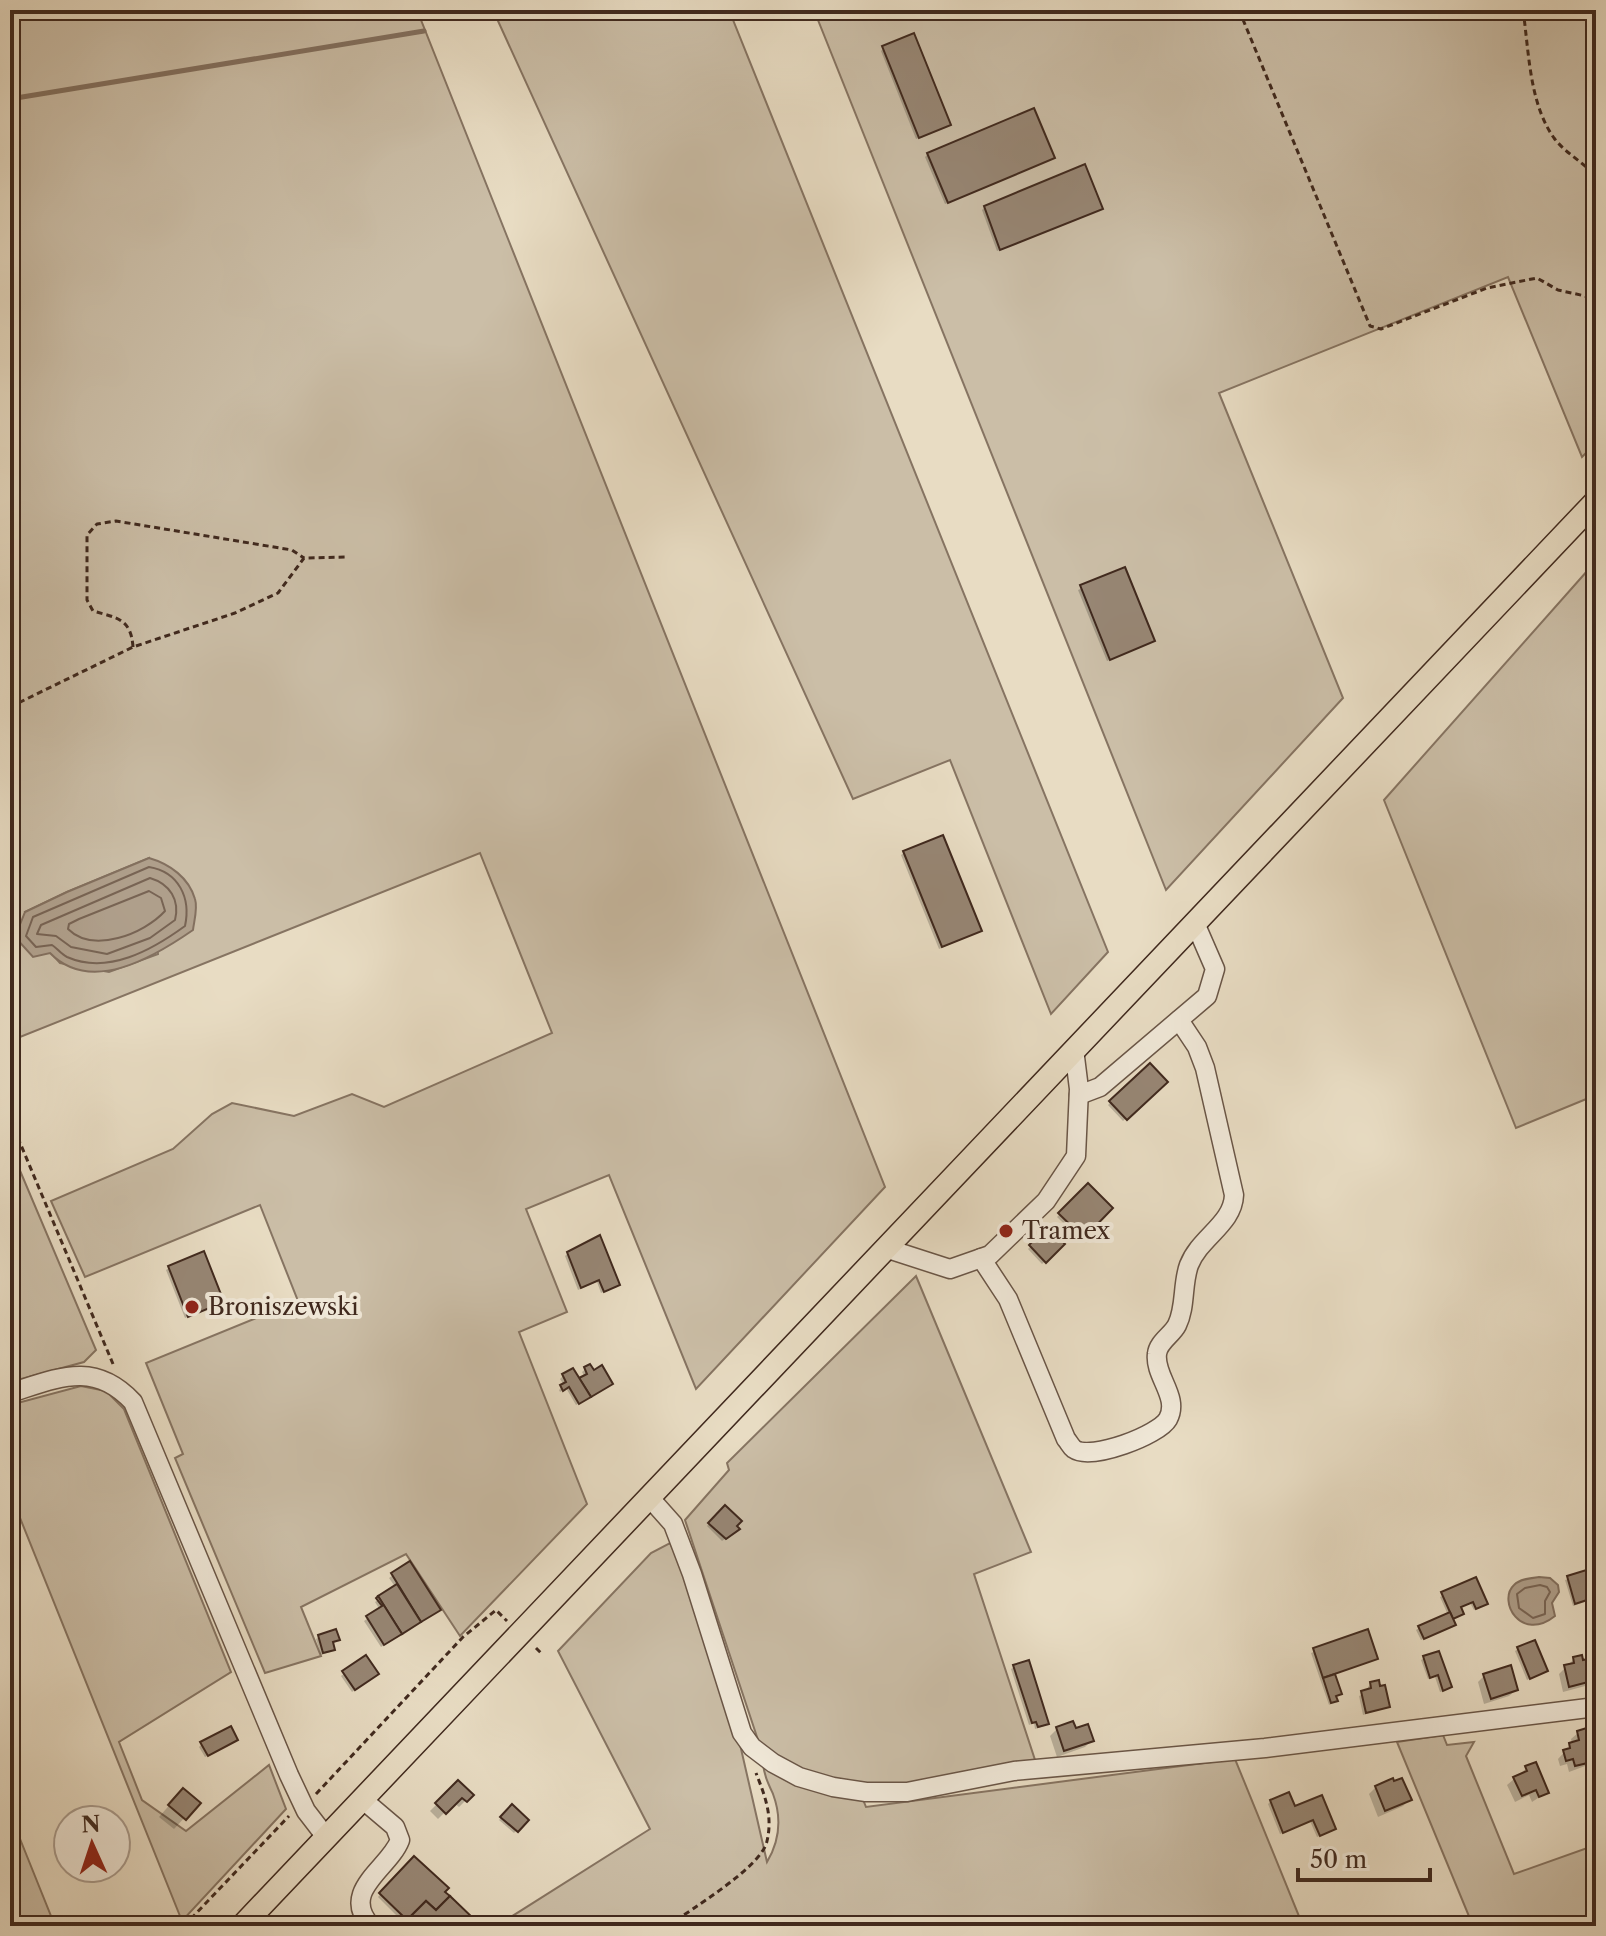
<svg xmlns="http://www.w3.org/2000/svg" width="1606" height="1936" viewBox="0 0 1606 1936" font-family="'Libre Caslon Text',serif">
	<style>
		.green { fill: #cbbea7; stroke: #867462; stroke-width: 2; fill-rule: evenodd }
		.water { fill: #af9f8b; stroke: #83705f; stroke-width: 2 }
		.shadow { fill: #0003 }
		.lines { fill: none; stroke-linecap: round; stroke-linejoin: round }
		.shore { stroke: #786454; stroke-width: 2 }
		.stream { stroke: #83705f; stroke-width: 5 }
		.building { fill: #978674; stroke: #40291e; stroke-width: 2 }
		.minor-casing { stroke: #6a5647; stroke-width: 21 }
		.major-casing { stroke: #40291e; stroke-width: 25 }
		.path { stroke: #40291e; stroke-width: 3; stroke-dasharray: 6 4; stroke-linecap: butt }
		.minor { stroke: #f0e8d8; stroke-width: 18 }
		.major { stroke: #e8dcc3; stroke-width: 22 }
		.poi-dot { fill: #8f2418; stroke: #f0e8d8; stroke-width: 3 }
		.labels { text-anchor: middle; stroke-width: 8; stroke-linejoin: round; paint-order: stroke }
		.poi-label { font-size: 24px; fill: #40291e; stroke: #f0e8d8; text-anchor: start }
	</style>
	<rect width="100%" height="100%" fill="#e8dcc3"/>
	<filter id="stains"><feTurbulence type="fractalNoise" baseFrequency=".0025" numOctaves="4"/><feColorMatrix values="0 0 0 0 .2 0 0 0 0 .09 0 0 0 0 .02 0 0 0 .5 -.17"/></filter>
	<radialGradient id="worn" r=".72"><stop offset=".6" stop-color="#630" stop-opacity="0"/><stop offset="1" stop-color="#630" stop-opacity=".3"/></radialGradient>
	<!-- green -->
	<g class="green">
		<path d="M10,10H417L885,1187L696,1389L609,1175L526,1209L567,1312L519,1332L587,1504L460,1636L406,1554L301,1607L321,1656L265,1673L175,1458L183,1454L146,1363L298,1301L260,1205L85,1277L51,1201L173,1149L212,1114L232,1103L294,1116L352,1094L384,1107L552,1033L480,853L10,1041ZM149,858L158,954L109,972L60,963L50,952L25,912L67,892Z"/>
		<polygon points="493,10 729,10 1108,952 1051,1014 950,760 853,799"/>
		<polygon points="814,10 1596,10 1596,443 1582,457 1508,277 1219,393 1343,698 1166,890"/>
		<polygon points="1596,561 1596,1095 1516,1128 1384,800"/>
		<polygon points="10,1147 96,1350 84,1362 10,1382"/>
		<polygon points="916,1276 1031,1552 974,1574 1036,1763 883,1788 828,1779 784,1764 759,1743 685,1520 729,1470 727,1463"/>
		<polygon points="81,1386 106,1391 124,1409 231,1672 119,1742 142,1800 186,1831 269,1765 286,1809 182,1921 10,1493 10,1405"/>
		<path d="M670,1543L690,1583L739,1740L767,1862C780,1840 782,1818 773,1794C768,1783 764,1775 763,1763L862,1797L866,1807L1235,1759L1303,1926H510L506,1920L650,1829L558,1651L651,1553Z"/>
		<polygon points="1443,1735 1447,1745 1474,1742 1466,1756 1514,1874 1590,1847 1596,1863 1596,1926 1473,1926 1397,1742"/>
		<polygon points="10,1814 55,1926 10,1926"/>
	</g>
	<!-- water -->
	<g class="water">
		<path d="M149,858C170,864 189,878 195,899C198,908 194,921 193,930C154,957 91,995 50,953L33,957L15,937L25,912L67,892Z"/>
		<path d="M1539,1577L1550,1578L1558,1585L1559,1592L1552,1603L1555,1616C1521,1643 1497,1601 1514,1585C1520,1579 1531,1578 1539,1577Z"/>
	</g>
	<!-- shadow -->
	<g class="shadow">
		<polygon points="884,48 949,124 946,127 916,139 881,51"/>
		<polygon points="928,154 1050,160 945,204 925,157"/>
		<polygon points="985,207 1101,208 997,251 982,210"/>
		<polygon points="1124,570 1153,641 1107,661 1078,590"/>
		<polygon points="904,853 980,931 977,933 939,949 901,855"/>
		<polygon points="1150,1066 1165,1082 1123,1121 1108,1105"/>
		<polygon points="1088,1186 1110,1208 1080,1239 1057,1217"/>
		<polygon points="1040,1237 1046,1242 1063,1244 1042,1264 1028,1249"/>
		<polygon points="568,1253 618,1285 601,1293 597,1282 578,1290 565,1256"/>
		<polygon points="169,1268 221,1302 185,1318 166,1270"/>
		<polygon points="589,1366 608,1386 576,1405 566,1388 560,1392 559,1390 564,1385 560,1379 563,1376 579,1381 585,1377 582,1372"/>
		<polygon points="725,1508 735,1532 722,1541 707,1526"/>
		<polygon points="409,1564 436,1612 381,1647 364,1621 380,1610 375,1602 396,1588 389,1578"/>
		<polygon points="1596,1569 1596,1590 1586,1593 1588,1599 1585,1602 1573,1606 1565,1580"/>
		<polygon points="1475,1580 1483,1606 1474,1610 1470,1603 1459,1608 1462,1614 1451,1620 1450,1627 1421,1640 1416,1630 1419,1628 1448,1615 1440,1597"/>
		<polygon points="1367,1632 1376,1658 1333,1675 1339,1694 1335,1697 1336,1700 1329,1705 1311,1653"/>
		<polygon points="319,1637 337,1640 332,1643 333,1649 330,1652 321,1655 316,1639"/>
		<polygon points="1518,1649 1546,1671 1527,1680 1515,1651"/>
		<polygon points="365,1658 374,1676 352,1692 341,1676"/>
		<polygon points="1424,1658 1449,1687 1447,1690 1440,1692 1435,1677 1428,1679 1421,1660"/>
		<polygon points="1574,1659 1582,1663 1592,1660 1596,1679 1589,1685 1563,1692 1559,1674"/>
		<polygon points="1014,1667 1047,1723 1044,1726 1035,1729 1034,1723 1029,1725 1011,1669"/>
		<polygon points="1484,1676 1516,1690 1509,1696 1484,1704 1478,1682"/>
		<polygon points="1371,1684 1388,1707 1363,1715 1359,1696 1369,1691 1368,1687"/>
		<polygon points="1057,1729 1074,1731 1091,1741 1085,1747 1057,1757 1050,1736"/>
		<polygon points="1592,1729 1596,1745 1596,1762 1569,1772 1567,1764 1560,1766 1558,1759 1572,1744 1571,1739 1578,1733"/>
		<polygon points="233,1743 205,1757 199,1747 202,1744"/>
		<polygon points="1527,1768 1547,1792 1532,1802 1529,1795 1515,1802 1507,1785"/>
		<polygon points="458,1783 471,1795 459,1807 454,1803 438,1819 430,1811"/>
		<polygon points="1376,1787 1409,1800 1403,1806 1378,1817 1369,1794"/>
		<polygon points="1321,1798 1331,1831 1317,1837 1310,1821 1280,1834 1268,1804 1271,1801 1294,1808"/>
		<polygon points="173,1801 198,1803 174,1829 159,1817"/>
		<polygon points="512,1806 526,1820 514,1833 499,1820"/>
		<polygon points="414,1858 443,1892 462,1926 407,1926 378,1897"/>
	</g>
	<g class="lines">
		<!-- shore -->
		<g class="shore">
			<path d="M149,867C179,872 191,898 185,926C152,950 108,975 67,957C61,954 57,948 52,945L36,947L26,936L33,917Z"/>
			<path d="M150,878C170,884 180,900 175,920L150,938L107,954L71,947L56,936L37,934L41,925Z"/>
			<path d="M149,891L161,898L165,911C144,934 93,954 68,929L69,924L79,919Z"/>
			<polygon points="1540,1585 1547,1587 1550,1592 1545,1601 1545,1614 1533,1618 1519,1608 1517,1594 1525,1588"/>
		</g>
		<!-- stream -->
		<polyline class="stream" points="10,99 424,31"/>
	</g>
	<!-- building -->
	<g class="building">
		<polygon points="914,33 951,125 919,138 882,46"/>
		<polygon points="1034,108 1055,158 948,203 927,153"/>
		<polygon points="1085,164 1103,209 1000,250 984,206"/>
		<polygon points="1125,567 1155,641 1110,660 1080,585"/>
		<polygon points="943,835 982,931 942,947 903,851"/>
		<polygon points="1150,1063 1168,1082 1127,1120 1109,1101"/>
		<polygon points="1088,1183 1113,1208 1084,1238 1058,1213"/>
		<polygon points="1053,1232 1065,1244 1046,1263 1029,1245 1040,1234 1046,1239"/>
		<polygon points="600,1235 620,1285 604,1292 599,1280 581,1288 567,1252"/>
		<polygon points="204,1251 224,1302 188,1317 168,1266"/>
		<polygon points="590,1364 594,1370 602,1365 613,1384 591,1397 579,1378 587,1374 584,1367"/>
		<polygon points="573,1368 591,1397 579,1404 569,1387 563,1391 560,1385 566,1382 562,1374"/>
		<polygon points="725,1505 742,1521 737,1526 740,1529 726,1539 708,1523"/>
		<polygon points="410,1561 441,1610 421,1622 391,1573"/>
		<polygon points="1596,1567 1596,1589 1588,1592 1590,1599 1575,1604 1567,1576"/>
		<polygon points="1476,1577 1488,1604 1476,1609 1473,1602 1461,1607 1464,1614 1453,1619 1441,1592"/>
		<polygon points="397,1584 421,1622 402,1634 378,1596"/>
		<polygon points="378,1596 402,1634 384,1645 366,1616 382,1606 376,1598"/>
		<polygon points="1450,1612 1456,1625 1424,1639 1418,1626"/>
		<polygon points="336,1629 340,1640 333,1642 335,1650 323,1653 318,1635"/>
		<polygon points="1368,1629 1378,1659 1323,1678 1313,1648"/>
		<polygon points="1535,1640 1548,1671 1530,1679 1517,1647"/>
		<polygon points="1439,1651 1452,1687 1443,1691 1438,1675 1430,1678 1423,1656"/>
		<polygon points="366,1655 379,1674 355,1690 342,1671"/>
		<polygon points="1582,1655 1583,1660 1593,1658 1596,1680 1569,1687 1564,1665 1574,1663 1573,1657"/>
		<polygon points="1029,1660 1049,1724 1038,1727 1036,1722 1032,1723 1013,1665"/>
		<polygon points="1511,1665 1518,1690 1491,1699 1483,1674"/>
		<polygon points="1335,1674 1342,1694 1336,1696 1338,1701 1331,1703 1323,1678"/>
		<polygon points="1379,1680 1380,1686 1385,1685 1390,1707 1366,1713 1361,1691 1371,1688 1370,1682"/>
		<polygon points="1073,1721 1076,1728 1088,1724 1094,1741 1064,1751 1056,1727"/>
		<polygon points="231,1726 238,1740 208,1756 200,1742"/>
		<polygon points="1593,1726 1596,1761 1575,1766 1573,1759 1566,1761 1563,1750 1570,1748 1569,1743 1579,1740 1577,1731"/>
		<polygon points="1536,1762 1549,1793 1539,1797 1536,1790 1522,1796 1513,1777 1527,1771 1525,1766"/>
		<polygon points="1393,1778 1394,1781 1402,1778 1412,1800 1385,1811 1375,1786"/>
		<polygon points="458,1780 474,1795 467,1802 462,1798 446,1814 435,1803"/>
		<polygon points="183,1788 201,1803 186,1820 168,1805"/>
		<polygon points="1289,1792 1295,1806 1322,1795 1336,1829 1320,1836 1313,1820 1283,1833 1270,1800"/>
		<polygon points="512,1804 529,1820 518,1832 500,1817"/>
		<polygon points="414,1856 449,1888 445,1892 450,1896 436,1910 426,1901 407,1920 379,1893"/>
		<polygon points="450,1896 474,1919 463,1926 411,1926 407,1920 426,1901 436,1910"/>
	</g>
	<g class="lines">
		<!-- minor casing -->
		<g class="minor-casing">
			<g id="minor">
				<polyline points="1079,1095 1100,1087 1207,996 1215,969 1195,923"/>
				<polyline points="885,1248 950,1269 990,1255 1046,1201 1076,1156 1079,1089 1074,1049"/>
				<path d="M981,1258L1008,1299L1066,1439C1069,1442 1070,1446 1074,1449C1091,1461 1159,1435 1168,1419C1180,1397 1154,1376 1157,1354C1158,1342 1172,1335 1177,1325C1186,1307 1182,1284 1189,1265C1200,1237 1233,1224 1234,1195L1205,1068L1197,1047L1179,1020"/>
				<path d="M10,1393C58,1378 94,1360 133,1402L289,1775L306,1811L326,1837"/>
				<polyline points="649,1497 673,1524 692,1574 742,1733 752,1747 773,1763 799,1777 833,1787 866,1792 907,1792 1014,1771 1265,1748 1596,1707"/>
				<path d="M362,1799L395,1827L400,1840C389,1869 339,1891 371,1926"/>
			</g>
		</g>
		<!-- major casing -->
		<g class="major-casing">
			<polyline id="major" points="242,1926 1596,501"/>
		</g>
		<!-- path -->
		<g class="path">
			<polyline points="1239,10 1370,326 1381,329 1487,288 1537,278 1558,290 1585,296 1596,302"/>
			<path d="M1523,10C1529,51 1529,103 1554,138C1566,154 1584,162 1596,177"/>
			<path d="M133,647C131,619 118,618 93,611L87,600V535L97,524L116,521L292,550L304,558"/>
			<polyline points="10,707 133,647 235,613 278,593 304,558 348,557"/>
			<polyline points="10,1119 113,1364"/>
			<polyline points="536,1648 543,1655"/>
			<polyline points="316,1794 463,1637 496,1610 507,1621"/>
			<polyline points="184,1926 289,1816"/>
			<path d="M668,1926C691,1909 762,1867 767,1841C773,1816 765,1796 756,1773"/>
		</g>
		<!-- minor -->
		<use href="#minor" class="minor"/>
		<!-- major -->
		<use href="#major" class="major"/>
	</g>
	<!-- markers -->
	<g class="poi-dot">
		<circle cx="1006" cy="1231" r="8"/>
		<circle cx="192" cy="1307" r="8"/>
	</g>
	<g class="labels">
		<!-- poi labels -->
		<g class="poi-label">
			<text x="1022" y="1239">Tramex</text>
			<text x="208" y="1315">Broniszewski</text>
		</g>
	</g>
	<!-- margin -->
	<rect width="1606" height="1936" fill="none" stroke="#e8dcc3" stroke-width="40"/>
	<rect x="12" y="12" width="1582" height="1912" fill="none" stroke="#40291e" stroke-width="4"/>
	<rect x="20" y="20" width="1566" height="1896" fill="none" stroke="#40291e" stroke-width="2"/>
	<!-- north arrow -->
	<g transform="translate(92 1844) rotate(357)"><circle r="38" fill="#f0e8d8" stroke="#aa9c8e" stroke-width="2"/>
	<path d="M0-6L14 30L0 20L-14 30Z" fill="#8f2418"/>
	<text y="-12" font-size="22" font-weight="bold" text-anchor="middle" fill="#40291e">N</text>
	</g>
	<!-- scale -->
	<path d="M1298 1868v12h132v-12" fill="none" stroke="#40291e" stroke-width="4"/>
	<text x="1310" y="1868" font-size="24" fill="#40291e" stroke="#f0e8d8" stroke-width="6" paint-order="stroke">50 m</text>
	<rect width="100%" height="100%" filter="url(#stains)"/>
	<rect width="100%" height="100%" fill="url(#worn)"/>
</svg>
